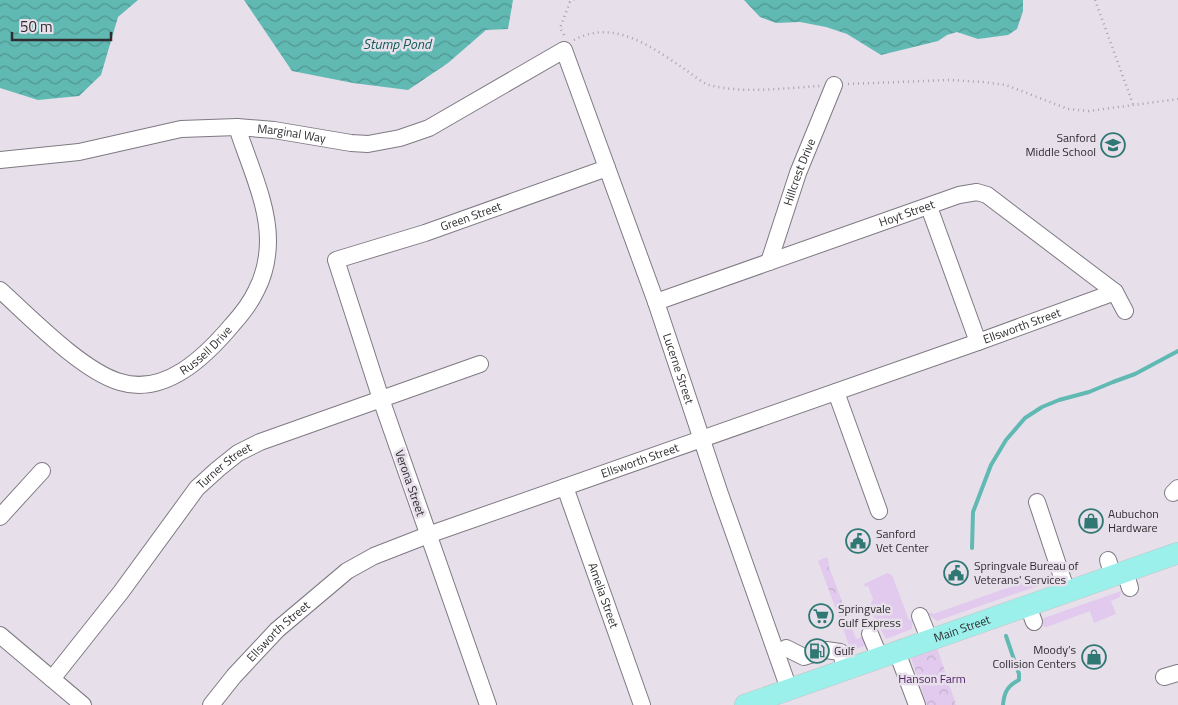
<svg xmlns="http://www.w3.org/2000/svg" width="1178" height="705" viewBox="0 0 1178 705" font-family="'Titillium Web',sans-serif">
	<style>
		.grass { fill: #e1caee }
		.forest { fill: url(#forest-crowns) }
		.water { fill: url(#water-waves) }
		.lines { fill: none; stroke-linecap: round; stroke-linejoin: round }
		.stream { stroke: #61b9b3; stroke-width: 4 }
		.minor-casing { stroke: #7f7983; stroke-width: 18 }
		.major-casing { stroke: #c5c4c5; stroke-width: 22 }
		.path { stroke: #a8a2ab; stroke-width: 2.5; stroke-dasharray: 1 4; stroke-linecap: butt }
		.minor { stroke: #fff; stroke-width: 16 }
		.major { stroke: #9bf0eb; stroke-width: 21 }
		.labels { text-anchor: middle; stroke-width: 5; stroke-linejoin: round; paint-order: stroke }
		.street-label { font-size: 12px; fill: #302d31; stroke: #e7e0eb }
		.poi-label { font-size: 12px; fill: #302d31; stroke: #e7e0eb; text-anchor: start }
		.park-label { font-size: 12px; fill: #512466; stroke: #e7e0eb }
		.water-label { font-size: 14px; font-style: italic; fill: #115d59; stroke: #e7e0eb }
	</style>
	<defs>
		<pattern id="forest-crowns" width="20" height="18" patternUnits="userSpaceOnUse" patternTransform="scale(1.25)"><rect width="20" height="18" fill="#e1caee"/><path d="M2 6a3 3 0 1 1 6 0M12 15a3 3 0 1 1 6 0" fill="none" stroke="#c1aecd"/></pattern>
		<pattern id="water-waves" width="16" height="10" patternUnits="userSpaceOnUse" patternTransform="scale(1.25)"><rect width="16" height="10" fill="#61b9b3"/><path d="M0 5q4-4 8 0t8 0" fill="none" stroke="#509792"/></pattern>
	</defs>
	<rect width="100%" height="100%" fill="#e7e0eb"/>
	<!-- grass -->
	<g class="grass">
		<polygon points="887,573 892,575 909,620 913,619 912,629 886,639 869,608 873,599 868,586 865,587 864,584"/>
		<polygon points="1042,576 1050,578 1049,582 937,621 928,614 932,612 933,614"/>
		<polygon points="1121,591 1120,597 1111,601 1116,614 1094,623 1090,611 1047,627 1044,627 1041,619"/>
		<polygon points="849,620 856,639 862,637 865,638 869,644 851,651 841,623"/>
	</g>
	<!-- forest -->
	<g class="forest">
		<polygon points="827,557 829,563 828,564 849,620 841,623 818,561"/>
		<polygon points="936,644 956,705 927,705 909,652"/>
	</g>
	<!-- water -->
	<g class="water">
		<polygon points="0,0 138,0 118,17 101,75 79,96 38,100 0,88"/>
		<polygon points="244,0 513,0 508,29 486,30 448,63 408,90 353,83 292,71"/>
		<polygon points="744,0 1023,0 1023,11 1017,29 1008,35 978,39 957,32 947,35 938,41 881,55 847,34 826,27 800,22 776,23 760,17"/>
	</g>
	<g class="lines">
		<!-- stream -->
		<g class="stream">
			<polyline points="972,548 973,512 991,465 1006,440 1025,418 1042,407 1059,400 1089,392 1113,382 1135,374 1178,351"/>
			<path d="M1003,705C1004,693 1007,686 1019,680V674L1006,636"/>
		</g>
		<!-- minor casing -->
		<g class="minor-casing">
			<g id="minor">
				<path id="s1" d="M0,160L79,152L181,129L237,127L274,130L351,143L368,144L400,138L429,128L564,50L656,302L720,494L789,689"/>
				<polyline points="929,207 978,342"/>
				<path id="s2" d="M769,262L798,173L834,85"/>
				<path id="s3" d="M0,290C30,317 82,371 120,382C165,396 205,357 232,325C241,315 250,304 256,291C264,276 268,258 268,240C268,203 248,162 237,127"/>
				<path id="s4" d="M656,302L959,195L977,192L987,195L1115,292L1125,311"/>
				<polyline points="836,392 879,511"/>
				<path id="s5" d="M565,487L642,705"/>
				<polyline points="1173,493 1178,488"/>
				<polyline points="1037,502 1067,592"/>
				<polyline points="0,517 42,471"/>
				<polyline points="1108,560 1113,576"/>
				<polyline points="1125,572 1130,588"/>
				<polyline points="1028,606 1034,622"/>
				<polyline points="920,616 930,641"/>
				<polyline points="870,634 880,658"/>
				<polyline points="0,635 83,705"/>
				<polyline points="786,648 804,657 826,650 840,652 847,670"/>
				<polyline points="897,652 917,705"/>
				<polyline points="1164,677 1178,673"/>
				<path id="s6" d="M52,679L121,592L197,488L218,469L238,453L260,442L480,364"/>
				<path id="s7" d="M211,705L234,676L277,630L347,571L374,556L428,535L978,342L1115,292"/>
				<path id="s8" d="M488,705L381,399L336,260L425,233L607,168"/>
			</g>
		</g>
		<!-- major casing -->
		<g class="major-casing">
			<g id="major">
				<path id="s9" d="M745,705L1178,553"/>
			</g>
		</g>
		<!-- path -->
		<g class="path">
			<polyline points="1095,0 1133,104"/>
			<polyline points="564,35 560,28 570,2 574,0"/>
			<path d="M574,40C615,18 653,48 686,70C693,75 701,82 709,85C743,94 785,88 820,86"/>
			<polyline points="848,84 949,80 983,82 1006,85 1068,109 1089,111 1178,99"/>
		</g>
		<!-- minor -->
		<use href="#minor" class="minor"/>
		<!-- major -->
		<use href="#major" class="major"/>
	</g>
	<!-- icons -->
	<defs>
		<g id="school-ring" transform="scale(1.25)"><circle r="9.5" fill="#e7e0eb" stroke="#2f7873" stroke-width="1.5"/><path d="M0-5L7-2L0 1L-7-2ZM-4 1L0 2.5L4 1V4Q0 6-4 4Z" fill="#2f7873"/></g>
		<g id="shop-ring" transform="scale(1.25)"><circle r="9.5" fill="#e7e0eb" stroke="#2f7873" stroke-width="1.5"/><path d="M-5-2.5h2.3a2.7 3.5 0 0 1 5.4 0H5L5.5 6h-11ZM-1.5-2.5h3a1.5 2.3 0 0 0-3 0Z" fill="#2f7873"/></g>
		<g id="civic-ring" transform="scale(1.25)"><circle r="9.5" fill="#e7e0eb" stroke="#2f7873" stroke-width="1.5"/><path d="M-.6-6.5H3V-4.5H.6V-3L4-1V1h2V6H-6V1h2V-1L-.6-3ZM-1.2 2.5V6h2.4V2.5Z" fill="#2f7873"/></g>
		<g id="supermarket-ring" transform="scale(1.25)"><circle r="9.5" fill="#e7e0eb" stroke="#2f7873" stroke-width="1.5"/><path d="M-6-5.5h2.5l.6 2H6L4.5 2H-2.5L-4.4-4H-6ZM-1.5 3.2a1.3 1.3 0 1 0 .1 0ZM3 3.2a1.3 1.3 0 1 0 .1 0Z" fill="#2f7873"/></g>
		<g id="fuel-ring" transform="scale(1.25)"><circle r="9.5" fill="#e7e0eb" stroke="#2f7873" stroke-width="1.5"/><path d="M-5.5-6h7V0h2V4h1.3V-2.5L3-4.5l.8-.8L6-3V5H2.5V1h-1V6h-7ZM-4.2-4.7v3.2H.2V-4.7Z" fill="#2f7873"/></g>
	</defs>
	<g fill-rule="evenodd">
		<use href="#school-ring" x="1113" y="145"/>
		<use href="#shop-ring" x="1091" y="521"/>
		<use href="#civic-ring" x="858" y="541"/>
		<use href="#civic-ring" x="956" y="573"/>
		<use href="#supermarket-ring" x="821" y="616"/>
		<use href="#fuel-ring" x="817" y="651"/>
		<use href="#shop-ring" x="1094" y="657"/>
	</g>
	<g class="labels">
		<!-- street labels -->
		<g class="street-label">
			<text dy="4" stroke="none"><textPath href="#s1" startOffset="295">Marginal Way</textPath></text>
			<text dy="4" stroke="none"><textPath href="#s2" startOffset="95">Hillcrest Drive</textPath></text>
			<text dy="4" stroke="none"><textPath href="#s4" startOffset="266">Hoyt Street</textPath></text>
			<text dy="4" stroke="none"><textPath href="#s8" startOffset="612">Green Street</textPath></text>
			<text dy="4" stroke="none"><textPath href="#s7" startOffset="910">Ellsworth Street</textPath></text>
			<text dy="4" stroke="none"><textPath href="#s3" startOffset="249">Russell Drive</textPath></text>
			<text dy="4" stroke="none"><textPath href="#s1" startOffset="930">Lucerne Street</textPath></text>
			<text dy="4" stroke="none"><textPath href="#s7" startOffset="505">Ellsworth Street</textPath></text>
			<text dy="4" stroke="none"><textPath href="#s6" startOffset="275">Turner Street</textPath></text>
			<text transform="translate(410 483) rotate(71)" y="4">Verona Street</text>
			<text dy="4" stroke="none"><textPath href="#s5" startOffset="115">Amelia Street</textPath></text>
			<text dy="4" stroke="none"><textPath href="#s9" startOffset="230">Main Street</textPath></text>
			<text dy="4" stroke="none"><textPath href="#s7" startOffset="100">Ellsworth Street</textPath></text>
		</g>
		<!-- poi labels -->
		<g class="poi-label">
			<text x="1096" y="142" text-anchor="end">Sanford<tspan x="1096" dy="14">Middle School</tspan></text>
			<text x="1108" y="518">Aubuchon<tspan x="1108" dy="14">Hardware</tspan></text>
			<text x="876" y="538">Sanford<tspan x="876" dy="14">Vet Center</tspan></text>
			<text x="974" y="570">Springvale Bureau of<tspan x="974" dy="14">Veterans' Services</tspan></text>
			<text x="838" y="613">Springvale<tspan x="838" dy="14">Gulf Express</tspan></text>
			<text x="1076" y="654" text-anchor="end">Moody’s<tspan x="1076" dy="14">Collision Centers</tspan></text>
			<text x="834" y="655">Gulf</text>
		</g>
		<!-- park labels -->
		<g class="park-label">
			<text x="932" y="683">Hanson Farm</text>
		</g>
		<!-- water labels -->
		<g class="water-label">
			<text x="397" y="49">Stump Pond</text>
		</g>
	</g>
	<!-- scale -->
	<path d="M12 32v8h99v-8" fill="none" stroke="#302d31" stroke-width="2.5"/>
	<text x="20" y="32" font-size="15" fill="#302d31" stroke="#e7e0eb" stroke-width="4" paint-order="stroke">50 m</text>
</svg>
